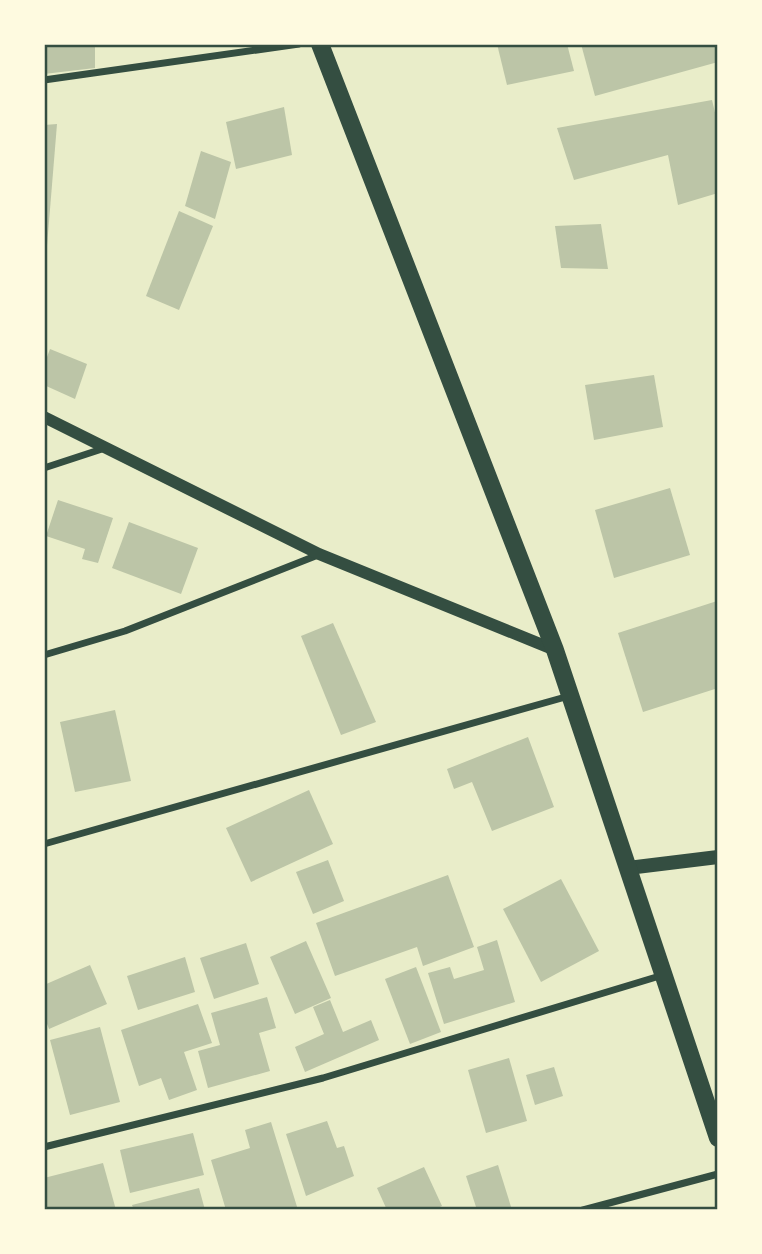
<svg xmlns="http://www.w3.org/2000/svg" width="762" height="1254" viewBox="0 0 762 1254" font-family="Manrope,sans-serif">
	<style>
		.building { fill: #bcc5a7 }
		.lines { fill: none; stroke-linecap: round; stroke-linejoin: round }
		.minor { stroke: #344e41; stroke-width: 7 }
		.tertiary { stroke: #344e41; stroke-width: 12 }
		.secondary { stroke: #344e41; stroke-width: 14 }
		.primary { stroke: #344e41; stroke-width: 18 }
		.neatline { fill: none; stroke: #344e41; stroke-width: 2.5 }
	</style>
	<rect width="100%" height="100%" fill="#e9edc9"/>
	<!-- building -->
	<g class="building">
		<polygon points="44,44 95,44 95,68 44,74"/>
		<polygon points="497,44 567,44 574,71 507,85"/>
		<polygon points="581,44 718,44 718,62 595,96"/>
		<polygon points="712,100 718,125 718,193 678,205 668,155 574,180 557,128"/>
		<polygon points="284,107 292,155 236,169 226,122"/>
		<polygon points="57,124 46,258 44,258 44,125"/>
		<polygon points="201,151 231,162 215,219 185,206"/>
		<polygon points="179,211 213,226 179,310 146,296"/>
		<polygon points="601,224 608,269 561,268 555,226"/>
		<polygon points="50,349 87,364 75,399 44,385 44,365"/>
		<polygon points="654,375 663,427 594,440 585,385"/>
		<polygon points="670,488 690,555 614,578 595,510"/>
		<polygon points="58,500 113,518 98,563 82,559 85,549 46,536"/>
		<polygon points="129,522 198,548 181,594 112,568"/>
		<polygon points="717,601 718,688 643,712 618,633"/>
		<polygon points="333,623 376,722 341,735 301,636"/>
		<polygon points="115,710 131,781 75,792 60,722"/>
		<polygon points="528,737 554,807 492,831 472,782 454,789 447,769"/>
		<polygon points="309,790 333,844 251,882 226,828"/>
		<polygon points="328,860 344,901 313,914 296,872"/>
		<polygon points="448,875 474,947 423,966 417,947 335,976 316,923"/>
		<polygon points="561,879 599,951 541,982 503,909"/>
		<polygon points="497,940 515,1002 444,1024 428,973 450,967 454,979 484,970 477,947"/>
		<polygon points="306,941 331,998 295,1014 270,957"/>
		<polygon points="246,943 259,984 214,999 200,958"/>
		<polygon points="185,957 195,992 138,1010 127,976"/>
		<polygon points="90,965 107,1004 49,1029 44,1016 44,985"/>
		<polygon points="416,967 441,1032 410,1044 385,979"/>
		<polygon points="267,997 276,1028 259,1033 270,1071 208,1088 198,1051 220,1045 211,1013"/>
		<polygon points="330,1000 343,1032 371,1020 379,1040 305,1072 295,1047 324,1034 313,1007"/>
		<polygon points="198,1004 212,1043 184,1052 197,1090 169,1100 161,1078 139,1086 121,1030"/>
		<polygon points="100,1027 120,1102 70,1115 50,1040"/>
		<polygon points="509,1058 527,1121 486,1133 468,1070"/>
		<polygon points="554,1067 563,1096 535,1105 526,1075"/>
		<polygon points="327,1121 337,1148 344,1146 354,1176 306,1196 286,1134"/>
		<polygon points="271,1122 298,1210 226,1210 211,1160 250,1148 245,1130"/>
		<polygon points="193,1133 204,1175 130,1193 120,1150"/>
		<polygon points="103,1163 116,1210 44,1210 44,1178"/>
		<polygon points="498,1165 512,1210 477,1210 466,1176"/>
		<polygon points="424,1167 442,1206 433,1210 387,1210 377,1188"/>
		<polygon points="199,1188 205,1210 134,1210 132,1205"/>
	</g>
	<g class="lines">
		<!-- minor -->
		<g class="minor">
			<polyline points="44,80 299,44"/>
			<polyline points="44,468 105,448"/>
			<polyline points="44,655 125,631 318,555"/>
			<polyline points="44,844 569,696"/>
			<polyline points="44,1147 323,1078 663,975"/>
			<polyline points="583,1210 718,1174"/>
		</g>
		<!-- tertiary -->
		<polyline class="tertiary" points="44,417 319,554 555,650"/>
		<!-- secondary -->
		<polyline class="secondary" points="628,868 718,857"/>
		<!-- primary -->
		<polyline class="primary" points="320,44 555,650 718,1138"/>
	</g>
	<!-- border -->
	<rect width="762" height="1254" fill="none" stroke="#fefae0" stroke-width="91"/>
	<rect x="46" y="46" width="670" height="1162" class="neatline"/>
</svg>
